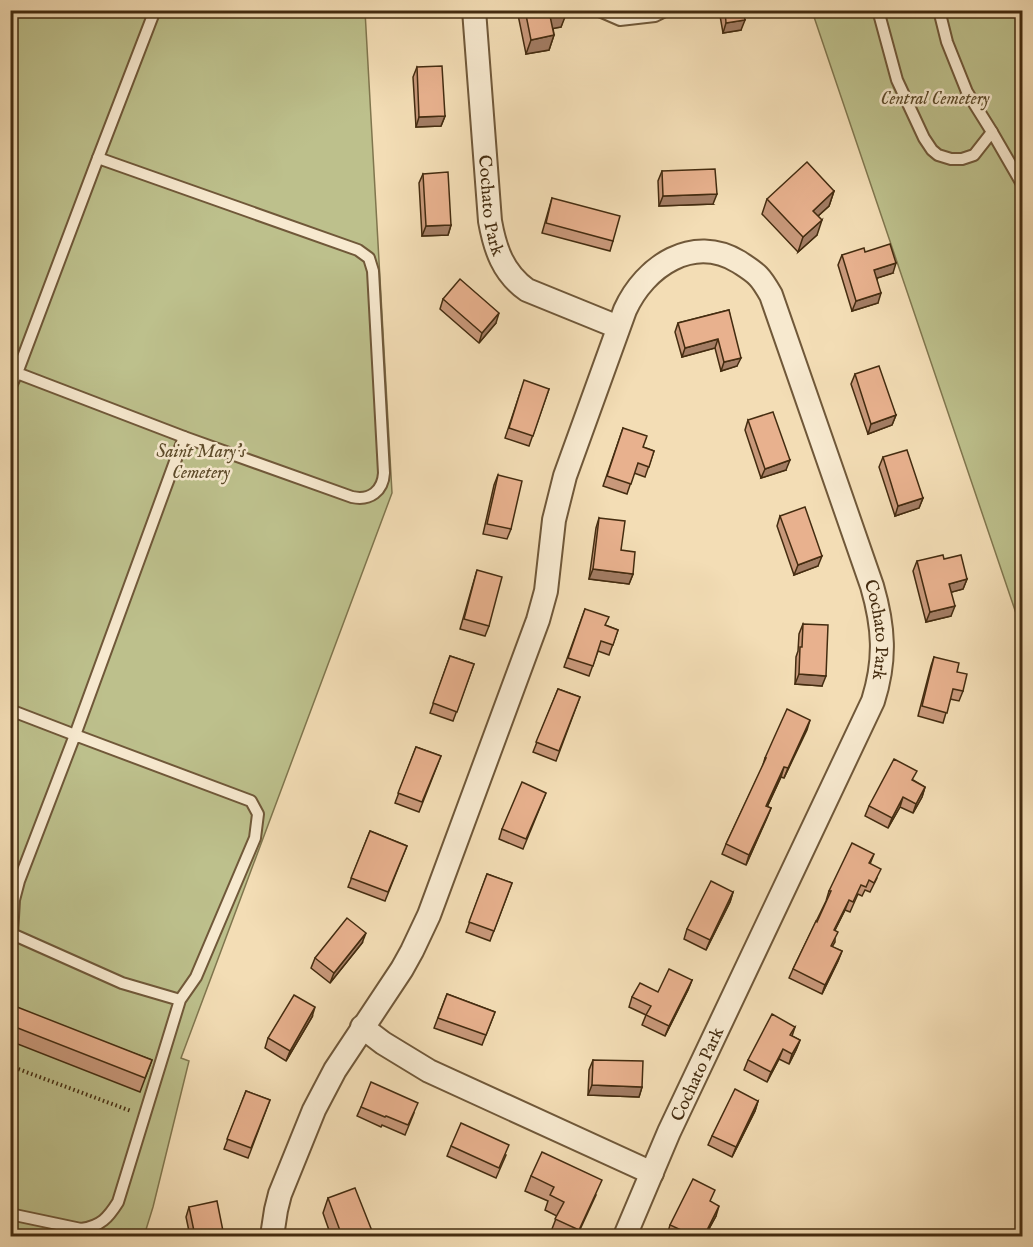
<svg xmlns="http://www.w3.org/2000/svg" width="1033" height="1247" viewBox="0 0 1033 1247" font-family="'IM FELL English',serif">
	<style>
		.green { fill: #bdc08c; stroke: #80764e; stroke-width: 1.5 }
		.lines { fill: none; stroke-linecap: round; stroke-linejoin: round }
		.lane-casing { stroke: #705839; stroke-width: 14 }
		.street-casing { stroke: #705839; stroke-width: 26 }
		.path { stroke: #442c10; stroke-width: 4; stroke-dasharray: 1.5 3; stroke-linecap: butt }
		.lane { stroke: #f7e9cf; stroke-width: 10 }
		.street { stroke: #f7e9cf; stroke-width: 22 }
		.wall { fill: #c8987a; stroke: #442c10; stroke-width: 1.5 }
		.shaded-wall { fill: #a27c63; stroke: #442c10; stroke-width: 1.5 }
		.building { fill: #e8b18e; stroke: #442c10; stroke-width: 1.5 }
		.labels { text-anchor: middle; stroke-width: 5; stroke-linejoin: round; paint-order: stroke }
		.park-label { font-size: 18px; font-style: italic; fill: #5c4a29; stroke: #f7e9cf }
		.street-label { font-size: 18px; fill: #442c10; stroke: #f7e9cf }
	</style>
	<rect width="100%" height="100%" fill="#f3ddb5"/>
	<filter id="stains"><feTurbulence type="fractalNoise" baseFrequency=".00333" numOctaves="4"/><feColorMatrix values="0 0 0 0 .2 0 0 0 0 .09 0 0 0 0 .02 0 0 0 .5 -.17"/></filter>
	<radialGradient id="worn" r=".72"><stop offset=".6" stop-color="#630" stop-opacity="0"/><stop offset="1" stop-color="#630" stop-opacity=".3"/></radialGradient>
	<!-- green -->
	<g class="green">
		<polygon points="10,11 365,11 392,493 181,1058 189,1061 153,1207 144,1236 11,1236"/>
		<polygon points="812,11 1022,11 1022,631"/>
	</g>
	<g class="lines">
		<!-- lane casing -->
		<g class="lane-casing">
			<g id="lane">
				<polyline points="597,10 620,20 655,16 667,10"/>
				<polyline points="878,10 897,80 924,138 932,150 938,155 951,159 962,159 974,155 992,132 1022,184"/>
				<polyline points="939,10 947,42 967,92 992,132"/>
				<path d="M98,158L358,250L369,258L373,271L384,473C383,491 370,501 352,497L184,437L17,373Z"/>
				<polyline points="98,158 155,10"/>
				<polyline points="10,388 17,373 11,371"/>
				<polyline points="10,710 75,735 184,437"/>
				<path d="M10,1214L81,1229C101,1226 108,1218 118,1202L180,1000L196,977L255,838L258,814L251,801L75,735L19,881L14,900L12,934L122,983L180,1000"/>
			</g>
		</g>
		<!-- street casing -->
		<g class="street-casing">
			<g id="street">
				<path id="s1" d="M474,10L490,221C495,249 503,273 527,290L618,327"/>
				<polyline points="362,1027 383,1043 429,1071 652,1173"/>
				<path id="s2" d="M272,1236L276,1210L280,1194L314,1110L335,1070L402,969L412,951L429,915L538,620L546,591L554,520L565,476L625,310C645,266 693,234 739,262C745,266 752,270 758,276C763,281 767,288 771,295L872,586C884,627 886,660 873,701L669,1132L625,1236"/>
			</g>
		</g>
		<!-- path -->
		<polyline class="path" points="10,1066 131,1111"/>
		<!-- lane -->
		<use href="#lane" class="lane"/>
		<!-- street -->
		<use href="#street" class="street"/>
	</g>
	<!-- wall -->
	<g class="wall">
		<polygon points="517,10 566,10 561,27 553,28 554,35 549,50 526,54"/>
		<polygon points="719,10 743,10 741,30 723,33"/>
		<polygon points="417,67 445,116 441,126 416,127 413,77"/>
		<polygon points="662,171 713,204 659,206 658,181"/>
		<polygon points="423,174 451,225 448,235 422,236 419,183"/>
		<polygon points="834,191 829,206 818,216 817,235 798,252 762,214 767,199"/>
		<polygon points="552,198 613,241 610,251 542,233"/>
		<polygon points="865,252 893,273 877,278 878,303 852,311 838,265 842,255"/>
		<polygon points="443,299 496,323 479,343 440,309"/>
		<polygon points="729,310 737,366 721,371 715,348 682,357 675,332 678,323"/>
		<polygon points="855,374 896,415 892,425 868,434 851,384"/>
		<polygon points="549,389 529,446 505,438 521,390"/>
		<polygon points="748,420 786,470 761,478 745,430"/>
		<polygon points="623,428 643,447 654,451 645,477 634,473 627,494 603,486"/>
		<polygon points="883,457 923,498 919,508 895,516 879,467"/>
		<polygon points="498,475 511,529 507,539 483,534 494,485"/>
		<polygon points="780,516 818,566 794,575 777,526"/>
		<polygon points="599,518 621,550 633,574 629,584 589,579 596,528"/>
		<polygon points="944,559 967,579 963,589 951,592 951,616 926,622 913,571 917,561"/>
		<polygon points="477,570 489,626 485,636 460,629"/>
		<polygon points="585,609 605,625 618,630 609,655 598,651 589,676 564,667"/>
		<polygon points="803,624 822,686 795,684 796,657 798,651 799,634"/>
		<polygon points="450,656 474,664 453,721 430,713"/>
		<polygon points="934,657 957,672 963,691 959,701 950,699 943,723 918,716 931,666"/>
		<polygon points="558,689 580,697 556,761 533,752"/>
		<polygon points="810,720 784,778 781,777 767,807 771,808 746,865 722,854 726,844 762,768 765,758"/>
		<polygon points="416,747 441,756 419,812 395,803"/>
		<polygon points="913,780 925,787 922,797 913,813 900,807 888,828 865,816 869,806"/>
		<polygon points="546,793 523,849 499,839 502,829"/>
		<polygon points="370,831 407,846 385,901 348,887"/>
		<polygon points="874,854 870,864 877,878 870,892 865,890 862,896 858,894 850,912 845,910 835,930 835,942 832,947 842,951 838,961 822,994 789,978 793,969 826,901 829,891"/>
		<polygon points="487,874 512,883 490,941 466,932"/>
		<polygon points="733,892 730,902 706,950 684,939 687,929"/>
		<polygon points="362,943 330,983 311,968 315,958"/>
		<polygon points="692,980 688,990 665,1036 642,1025 646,1015 629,1007 632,997 658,992"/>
		<polygon points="447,994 495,1012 482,1045 434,1028"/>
		<polygon points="10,1008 152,1060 140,1092 10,1041"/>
		<polygon points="312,1017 286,1061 265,1048 268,1038"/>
		<polygon points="795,1027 792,1036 800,1040 796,1050 789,1064 779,1059 767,1082 744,1070 748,1060"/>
		<polygon points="593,1060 642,1087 639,1097 588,1095 589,1070"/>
		<polygon points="246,1091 270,1100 248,1158 224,1149"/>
		<polygon points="758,1101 755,1111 732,1157 708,1145 712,1136"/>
		<polygon points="361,1107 414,1113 405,1135 382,1125 381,1127 357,1116"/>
		<polygon points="451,1146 506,1155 496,1178 447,1156"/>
		<polygon points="531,1176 596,1195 577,1236 555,1236 550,1234 557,1216 545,1210 548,1201 525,1191"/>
		<polygon points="328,1198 374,1236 331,1236 323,1213"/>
		<polygon points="711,1202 716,1216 705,1236 670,1236 667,1235 670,1225"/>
		<polygon points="189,1207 224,1236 190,1236 186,1217"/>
	</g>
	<!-- shaded-wall -->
	<g class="shaded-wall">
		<polygon points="567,12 561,27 545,30 550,16"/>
		<polygon points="745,20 741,30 723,33 726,23"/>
		<polygon points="554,35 549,50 526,54 531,40"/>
		<polygon points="445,116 441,126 416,127 419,117"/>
		<polygon points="834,191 829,206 808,225 813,211"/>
		<polygon points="717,194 713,204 659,206 663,196"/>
		<polygon points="822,220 817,235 798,252 803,237"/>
		<polygon points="451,225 448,235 422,236 426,226"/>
		<polygon points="896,263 893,273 871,280 874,270"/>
		<polygon points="881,293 878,303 852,311 856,301"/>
		<polygon points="499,313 496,323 479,343 482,333"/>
		<polygon points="718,339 715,348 682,357 685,348"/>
		<polygon points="741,358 737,366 721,371 724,362"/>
		<polygon points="896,415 892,425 868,434 871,424"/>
		<polygon points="790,460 786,470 761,478 765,469"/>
		<polygon points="923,498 919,508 895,516 898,506"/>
		<polygon points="822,556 818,566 794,575 798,565"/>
		<polygon points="593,569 633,574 629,584 589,579"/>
		<polygon points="967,579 963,589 945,594 949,584"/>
		<polygon points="955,606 951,616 926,622 930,612"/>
		<polygon points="799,674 826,676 822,686 795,684"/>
		<polygon points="810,720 807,730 784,778 788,768"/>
		<polygon points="784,767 781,777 763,816 766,806"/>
		<polygon points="925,787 922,797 913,813 916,804"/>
		<polygon points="903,797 900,807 888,828 892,818"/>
		<polygon points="771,808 767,818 746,865 749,855"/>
		<polygon points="733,892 730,902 706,950 710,940"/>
		<polygon points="849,900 845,910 830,940 834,930"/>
		<polygon points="366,933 362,943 330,983 334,973"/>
		<polygon points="842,951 838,961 822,994 825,985"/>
		<polygon points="692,980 688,990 665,1036 669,1026"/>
		<polygon points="315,1007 312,1017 286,1061 290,1051"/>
		<polygon points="800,1040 796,1050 789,1064 792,1054"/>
		<polygon points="783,1049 779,1059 767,1082 771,1072"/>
		<polygon points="592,1085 642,1087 639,1097 588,1095"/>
		<polygon points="758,1101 755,1111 732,1157 736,1147"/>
		<polygon points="719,1206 716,1216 705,1236 704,1236"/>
	</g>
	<!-- building -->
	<g class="building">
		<polygon points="525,10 566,10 567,12 550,16 554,35 531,40"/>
		<polygon points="725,10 743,10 745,20 726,23"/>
		<polygon points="442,66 445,116 419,117 417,67"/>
		<polygon points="807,162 834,191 813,211 822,220 803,237 767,199"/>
		<polygon points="715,169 717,194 663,196 662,171"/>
		<polygon points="448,172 451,225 426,226 423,174"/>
		<polygon points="552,198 620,216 613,241 546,223"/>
		<polygon points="890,244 896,263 874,270 881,293 856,301 842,255 864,248 865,252"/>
		<polygon points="460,279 499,313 482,333 443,299"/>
		<polygon points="729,310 741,358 724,362 718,339 685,348 678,323"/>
		<polygon points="879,366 896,415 871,424 855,374"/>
		<polygon points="524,380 549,389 533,436 509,428"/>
		<polygon points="773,412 790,460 765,469 748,420"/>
		<polygon points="623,428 647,436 643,447 654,451 649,467 638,463 631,484 607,476"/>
		<polygon points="907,450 923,498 898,506 883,457"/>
		<polygon points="498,475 522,481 511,529 487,524"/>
		<polygon points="805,507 822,556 798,565 780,516"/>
		<polygon points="599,518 625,521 621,550 635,552 633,574 593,569"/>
		<polygon points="943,555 944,559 961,555 967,579 949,584 955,606 930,612 917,561"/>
		<polygon points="477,570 502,577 489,626 464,619"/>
		<polygon points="585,609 609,617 605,625 618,630 613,645 601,641 593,666 568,658"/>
		<polygon points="803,624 828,625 826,676 799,674 800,647 802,647"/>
		<polygon points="450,656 474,664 457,712 433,703"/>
		<polygon points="934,657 959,663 957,672 967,674 963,691 953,689 947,713 922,706"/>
		<polygon points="558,689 580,697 559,751 536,742"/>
		<polygon points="787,709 810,720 788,768 784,767 766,806 771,808 749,855 726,844 766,758 765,758 773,740"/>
		<polygon points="416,747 441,756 422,802 398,793"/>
		<polygon points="894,759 917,771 912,780 925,787 916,804 903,797 892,818 869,806"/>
		<polygon points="522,782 546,793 526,839 502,829"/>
		<polygon points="370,831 407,846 388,892 351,878"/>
		<polygon points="852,843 874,854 869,863 881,869 874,883 869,880 866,887 861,885 853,902 849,900 834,930 838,932 831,946 842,951 825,985 793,969 816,921 817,922 831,891 829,891"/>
		<polygon points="487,874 512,883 494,931 469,922"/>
		<polygon points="711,881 733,892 710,940 687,929"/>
		<polygon points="347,918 366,933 334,973 315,958"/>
		<polygon points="669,969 692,980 669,1026 646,1015 651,1006 632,997 640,983 658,992"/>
		<polygon points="447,994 495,1012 486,1035 438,1018"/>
		<polygon points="294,995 315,1007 290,1051 268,1038"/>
		<polygon points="12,1005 152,1060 145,1078 10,1025 10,1008"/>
		<polygon points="772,1014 795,1027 790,1035 800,1040 792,1054 783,1049 771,1072 748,1060"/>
		<polygon points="593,1060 643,1061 642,1087 592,1085"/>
		<polygon points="371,1082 418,1103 408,1125 386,1116 385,1117 361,1107"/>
		<polygon points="735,1089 758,1101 736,1147 712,1136"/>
		<polygon points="246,1091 270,1100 251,1148 227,1139"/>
		<polygon points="461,1123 509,1145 499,1168 451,1146"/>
		<polygon points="542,1152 602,1180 579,1230 555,1219 564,1202 550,1195 554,1187 531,1176"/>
		<polygon points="693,1179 715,1190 710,1201 719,1206 704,1236 694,1236 670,1225"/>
		<polygon points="355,1188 374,1236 342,1236 328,1198"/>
		<polygon points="217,1201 224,1236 195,1236 189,1207"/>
	</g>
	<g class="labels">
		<!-- park labels -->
		<g class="park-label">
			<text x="935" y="104">Central Cemetery</text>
			<text x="201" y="457">Saint Mary's<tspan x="201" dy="21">Cemetery</tspan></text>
		</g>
		<!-- street labels -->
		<g class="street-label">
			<text dy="6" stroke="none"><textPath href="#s1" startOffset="196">Cochato Park</textPath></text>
			<text dy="6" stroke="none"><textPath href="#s2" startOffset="1538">Cochato Park</textPath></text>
			<text transform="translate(697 1074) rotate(-65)" y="6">Cochato Park</text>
		</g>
	</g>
	<!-- margin -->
	<rect width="1033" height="1247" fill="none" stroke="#f3ddb5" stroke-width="36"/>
	<rect x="12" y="12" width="1009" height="1223" fill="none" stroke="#442c10" stroke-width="3"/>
	<rect x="18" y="18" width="997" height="1211" fill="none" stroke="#442c10" stroke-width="1.5"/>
	<rect width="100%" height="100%" filter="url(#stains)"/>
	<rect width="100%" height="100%" fill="url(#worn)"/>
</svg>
